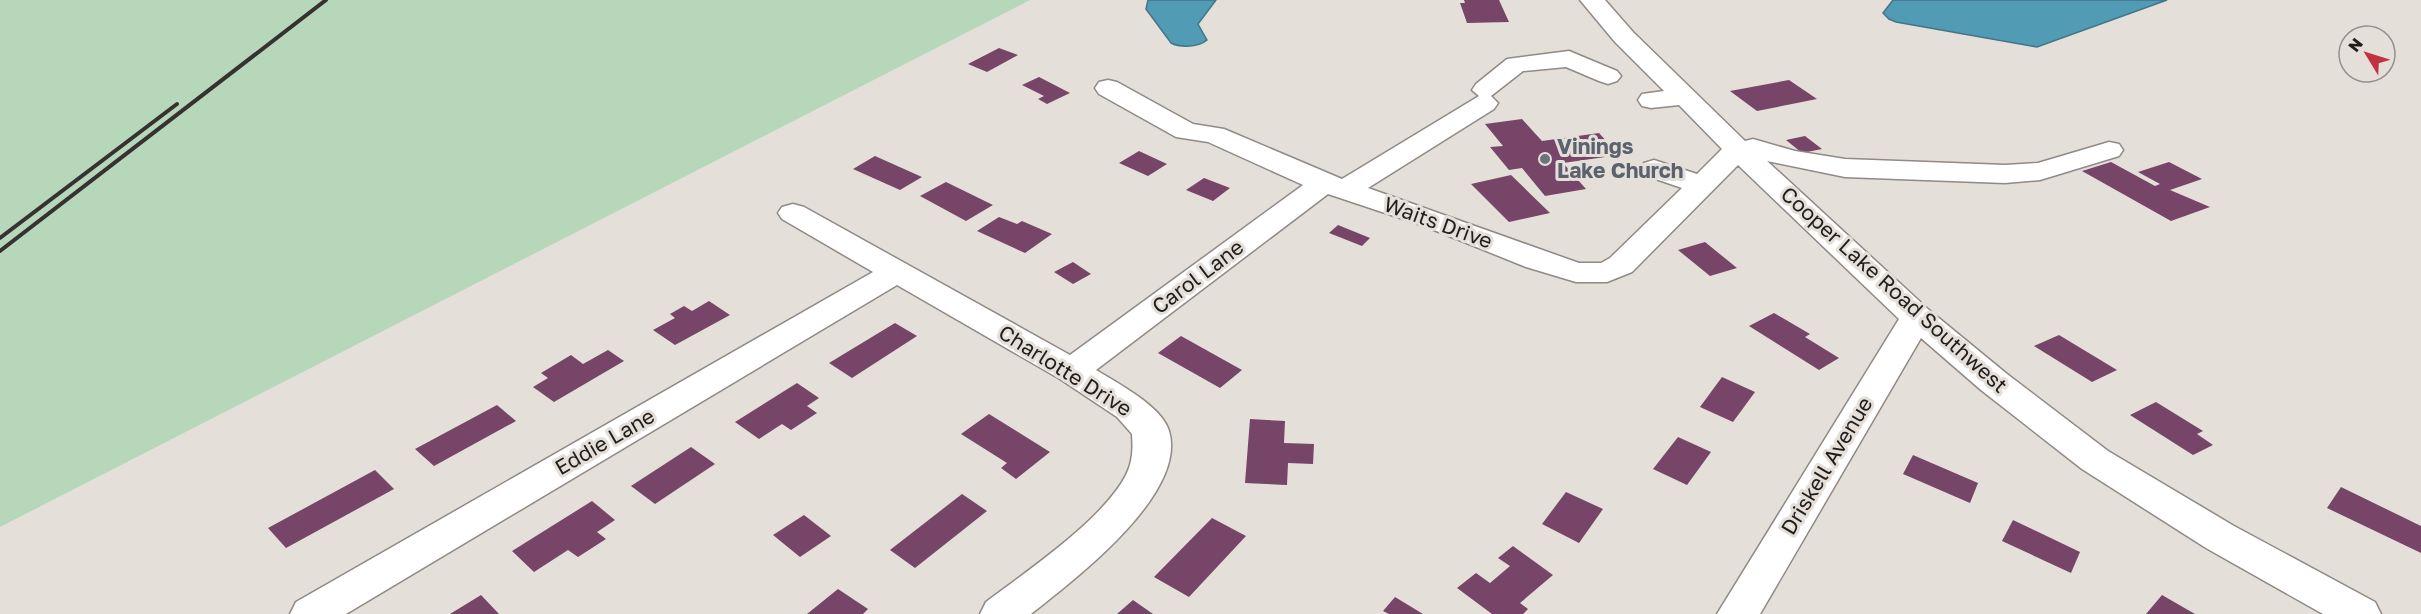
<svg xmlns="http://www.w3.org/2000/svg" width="2421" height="614" viewBox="0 0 2421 614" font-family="'Golos Text',sans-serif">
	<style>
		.green { fill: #b7d7bb }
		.water { fill: #519bb5; stroke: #427587; stroke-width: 1.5 }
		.building { fill: #774567 }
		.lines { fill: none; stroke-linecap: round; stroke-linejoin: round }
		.minor-casing { stroke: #908985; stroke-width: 3 }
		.minor { fill: #fff; fill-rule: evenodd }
		.rail { stroke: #353230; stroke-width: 4 }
		.worship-dot { fill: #6b7280; stroke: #e5dfda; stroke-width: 2 }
		.labels { text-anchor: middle; stroke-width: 6; stroke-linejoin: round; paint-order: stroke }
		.worship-label { font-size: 21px; font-weight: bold; fill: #5b616d; stroke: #e5dfda; text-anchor: start }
		.street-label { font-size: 21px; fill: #201d1b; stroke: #e5dfda }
	</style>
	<rect width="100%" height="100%" fill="#e5dfda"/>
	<!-- green -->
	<polygon class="green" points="0,0 1030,0 0,527"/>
	<!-- water -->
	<g class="water">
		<path d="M1148,0H1216L1198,24L1207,40C1199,47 1181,48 1171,43L1146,9Z"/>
		<polygon points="1893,0 2167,0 2037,47 1896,22 1889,19 1883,13"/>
	</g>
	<!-- building -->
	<g class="building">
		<polygon points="1464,0 1499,0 1509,22 1467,23 1460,3 1465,3"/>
		<polygon points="999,48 1018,55 987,72 968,64"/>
		<polygon points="1039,77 1070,93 1047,104 1038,99 1044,96 1022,85"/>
		<polygon points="1789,80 1817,99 1757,111 1730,91"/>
		<polygon points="1522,119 1542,141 1599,133 1619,155 1563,163 1586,189 1545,196 1522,168 1509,170 1490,147 1503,146 1485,124"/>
		<polygon points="1805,136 1822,149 1802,153 1786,140"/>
		<polygon points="1139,151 1167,164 1148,176 1119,163"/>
		<polygon points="875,156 922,177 900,190 853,169"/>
		<polygon points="2111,162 2155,186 2160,184 2138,172 2169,162 2202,179 2170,190 2210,207 2171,221 2082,171"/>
		<polygon points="1511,175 1550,213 1509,222 1471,184"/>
		<polygon points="1204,178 1230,188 1213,201 1186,190"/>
		<polygon points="946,182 993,205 966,221 920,196"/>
		<polygon points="999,217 1017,224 1022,221 1052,234 1025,253 977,231"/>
		<polygon points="1338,225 1370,238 1362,246 1329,233"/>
		<polygon points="1705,242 1737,268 1710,276 1678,250"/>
		<polygon points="1073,262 1091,274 1073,284 1054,272"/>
		<polygon points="709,301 730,315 675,345 653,330 675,318 670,314 684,306 692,311"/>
		<polygon points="1774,313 1810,334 1805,337 1839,358 1819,370 1749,326"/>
		<polygon points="895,323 917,336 852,378 829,363"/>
		<polygon points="2059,335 2117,370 2092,382 2034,346"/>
		<polygon points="1181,336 1242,370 1220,388 1158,353"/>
		<polygon points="608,350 624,361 554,402 533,387 548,378 541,373 571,355 583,364"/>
		<polygon points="1722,377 1755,392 1733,422 1700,407"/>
		<polygon points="797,383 819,398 807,406 817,413 791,430 782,424 759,439 735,422"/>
		<polygon points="2156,402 2203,431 2197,434 2213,445 2193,455 2130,415"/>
		<polygon points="497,405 516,421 434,466 415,449"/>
		<polygon points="989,414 1050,452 1016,479 1001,468 1007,463 961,434"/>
		<polygon points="1250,419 1285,421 1284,443 1314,444 1313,464 1288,463 1287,485 1245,483"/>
		<polygon points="1678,437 1711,452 1687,485 1653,469"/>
		<polygon points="691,447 715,464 655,504 631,486"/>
		<polygon points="1913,455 1978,483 1970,503 1903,474"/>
		<polygon points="375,470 394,489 286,548 268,528"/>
		<polygon points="2341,487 2421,526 2421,553 2327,508"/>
		<polygon points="1566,492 1603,509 1579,543 1542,524"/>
		<polygon points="962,494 987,511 915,568 890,550"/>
		<polygon points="592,501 615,520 597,532 606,539 578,557 568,550 534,572 512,551"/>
		<polygon points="804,515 831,536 800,557 773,535"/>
		<polygon points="1212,518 1246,536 1189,597 1154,577"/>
		<polygon points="2013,520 2080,552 2071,573 2002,541"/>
		<polygon points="1513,546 1553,575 1520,603 1528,609 1523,614 1492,614 1457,588 1476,573 1490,583 1510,566 1498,558"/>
		<polygon points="838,589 868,609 863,614 807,614"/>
		<polygon points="481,595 499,614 450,614"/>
		<polygon points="2162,595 2195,614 2146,614"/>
		<polygon points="1395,597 1423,614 1389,614 1383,611"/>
		<polygon points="1133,600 1153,614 1117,614"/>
	</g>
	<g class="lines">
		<!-- minor casing -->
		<g class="minor-casing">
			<path id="minor" d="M1580,0H1605L1633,32L1745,141L1753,139L1795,151L1845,159L2005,165L2038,163L2109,142L2119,144L2123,150L2119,156L2040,180L2005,183L1845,177L1767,161L1929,310L2007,374L2108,451L2234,526L2375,602L2381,614H2323L2206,548L2082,469L1981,390L1921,338L1760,614H1717L1899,319L1738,165L1632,272L1607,282H1576L1526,267L1424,226L1328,194L1096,370C1117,383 1162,406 1169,431C1188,494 1074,580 1031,614H980L986,602C1027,571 1103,520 1126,475C1133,461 1133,448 1132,434L1117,417L1060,379L897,285L346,614H290L296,602L873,272L782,219L778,213L782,207L793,204L804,207L1070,355L1303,185L1208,142L1176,137L1099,94L1095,88L1099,82L1108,80L1117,82L1193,124L1224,129L1342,179L1479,96L1472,90L1476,84L1507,59L1569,51L1617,71L1621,76L1617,81L1608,84L1599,81L1566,67L1523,71L1491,96L1498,103L1494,109L1368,188L1579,263H1601L1610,258L1682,188L1644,175L1640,169L1644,163L1654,160L1697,174L1722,149L1679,105L1651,108L1642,106L1638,100L1642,94L1664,91L1615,42Z"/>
		</g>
		<!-- minor -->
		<use href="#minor" class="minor"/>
		<!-- rail -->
		<g class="rail">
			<polyline points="0,238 177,104"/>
			<polyline points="0,251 326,0"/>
		</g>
	</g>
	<!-- markers -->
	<circle class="worship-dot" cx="1545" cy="159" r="6"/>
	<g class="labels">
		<!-- worship labels -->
		<g class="worship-label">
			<text x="1557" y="154">Vinings<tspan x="1557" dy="24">Lake Church</tspan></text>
		</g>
		<!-- street labels -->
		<g class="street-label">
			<text transform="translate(1438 223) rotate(20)" y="7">Waits Drive</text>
			<text transform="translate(1198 277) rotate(-37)" y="7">Carol Lane</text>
			<text transform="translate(1894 290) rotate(42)" y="7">Cooper Lake Road Southwest</text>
			<text transform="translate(1065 371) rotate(32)" y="7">Charlotte Drive</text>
			<text transform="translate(605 442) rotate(-30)" y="7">Eddie Lane</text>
			<text transform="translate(1827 466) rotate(-59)" y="7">Driskell Avenue</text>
		</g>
	</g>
	<!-- north arrow -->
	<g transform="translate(2367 54) rotate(308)"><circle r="28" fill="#e5dfda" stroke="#96918e" stroke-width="1.5"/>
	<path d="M0-4.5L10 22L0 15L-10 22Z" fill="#c23240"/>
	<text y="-9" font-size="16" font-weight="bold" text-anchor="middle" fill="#201d1b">N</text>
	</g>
</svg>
